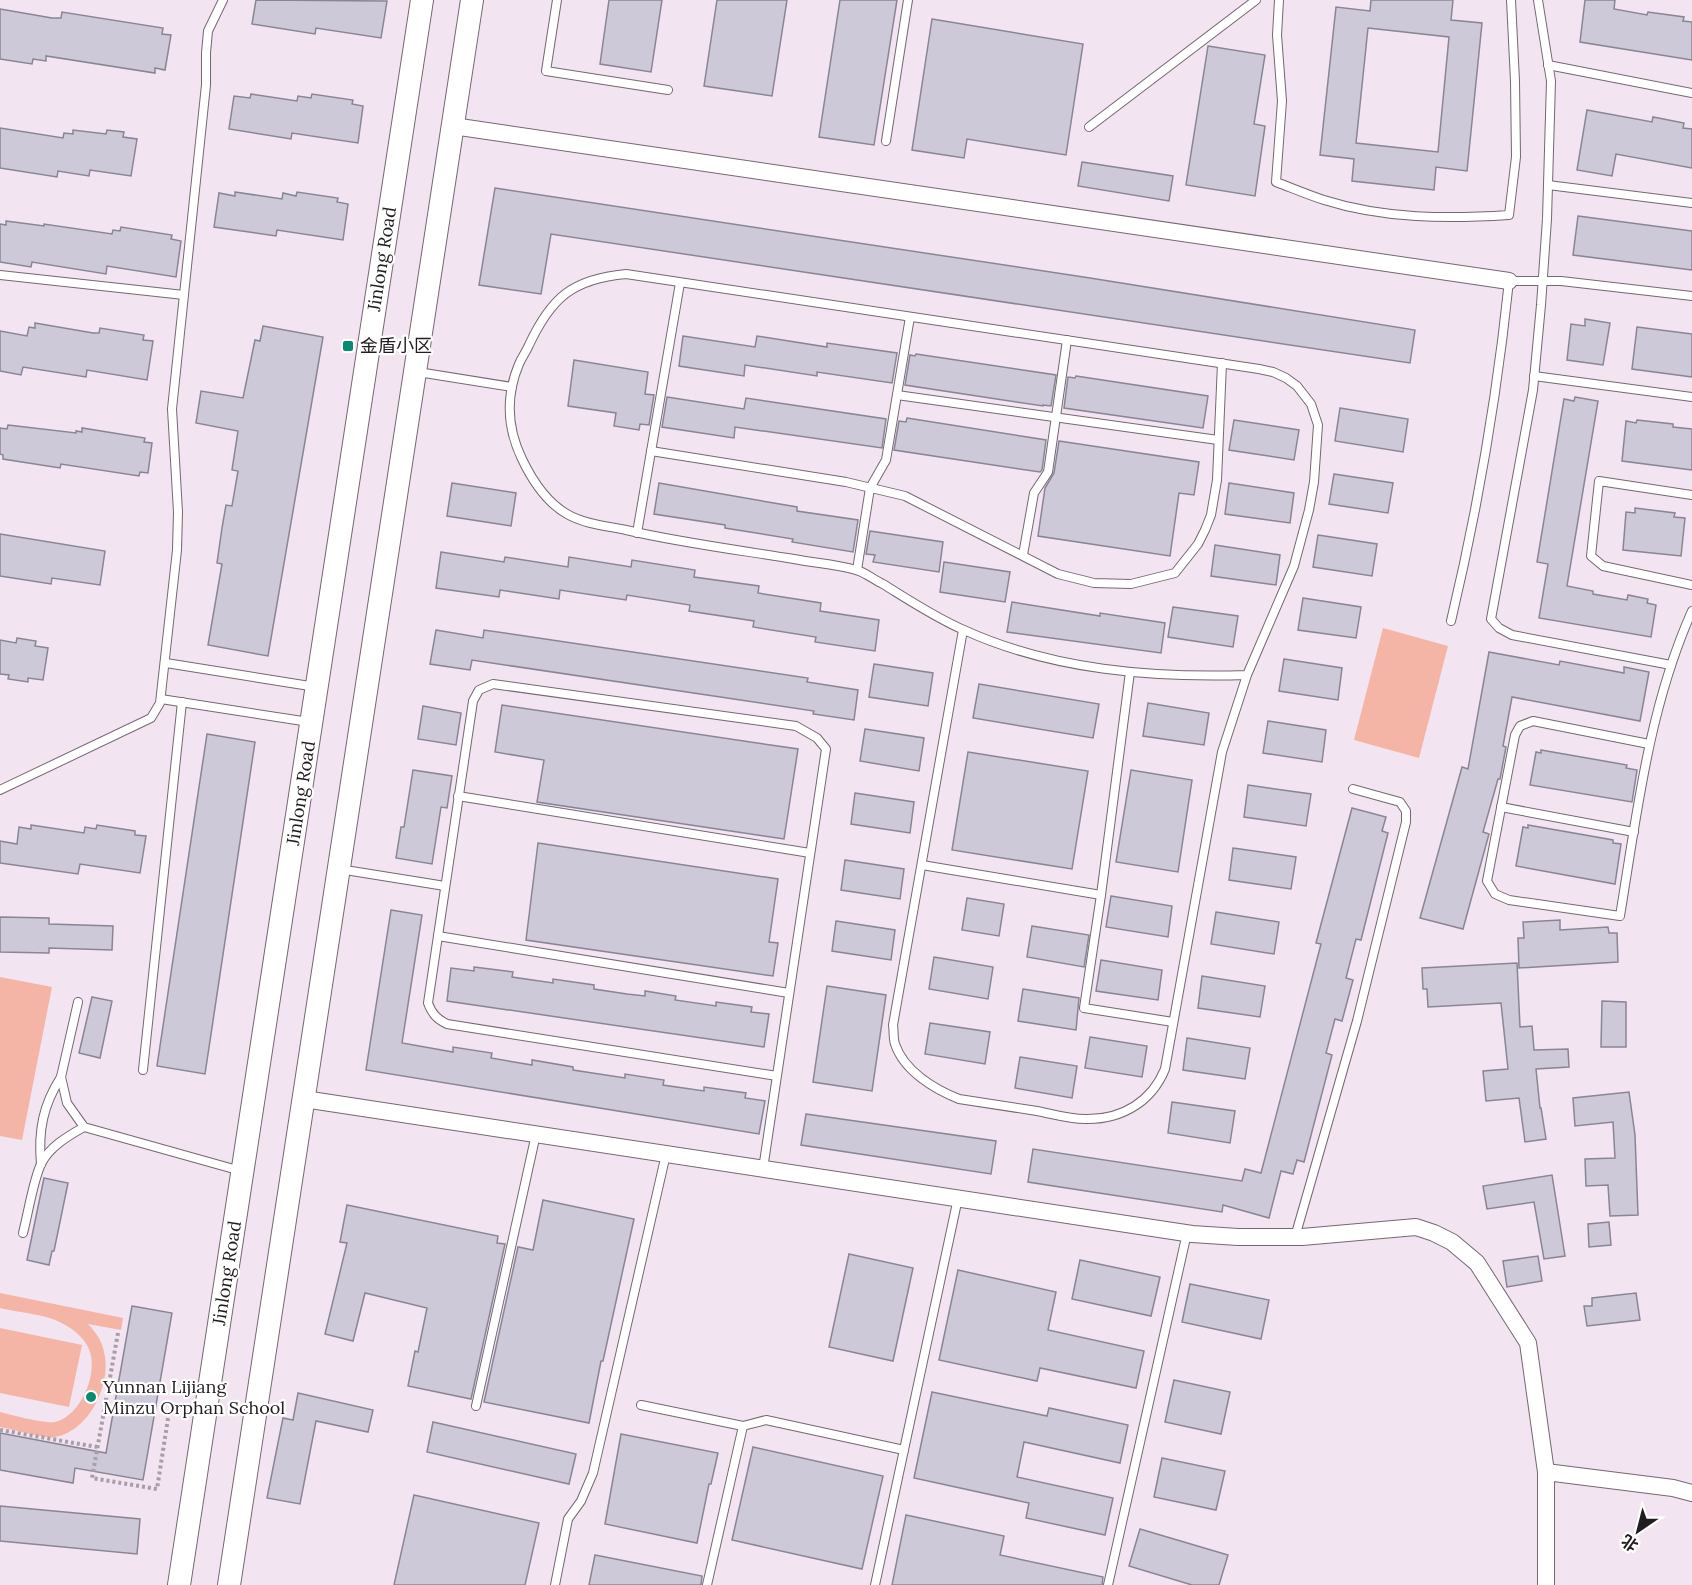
<svg xmlns="http://www.w3.org/2000/svg" width="1692" height="1585" viewBox="0 0 1692 1585" font-family="Lora,'Noto Sans SC',serif">
	<style>
		.pitch { fill: #f4b5a6 }
		.building { fill: #cec9d9; stroke: #8a8594; stroke-width: 1.5; fill-rule: evenodd }
		.lines { fill: none; stroke-linecap: round; stroke-linejoin: round }
		.service-casing { stroke: #746872; stroke-width: 10 }
		.minor-casing { stroke: #746872; stroke-width: 18 }
		.secondary-casing { stroke: #746872; stroke-width: 24 }
		.path { stroke: #a89ea7; stroke-width: 4; stroke-dasharray: 3 3; stroke-linecap: butt }
		.service { stroke: #fff; stroke-width: 8 }
		.minor { stroke: #fff; stroke-width: 16 }
		.secondary { stroke: #fff; stroke-width: 22 }
		.poi-dot { fill: #088b70; stroke: #fff; stroke-width: 2 }
		.labels { text-anchor: middle; stroke-width: 4.5; stroke-linejoin: round; paint-order: stroke }
		.street-label { font-size: 18px; fill: #211c20; stroke: #fff }
		.poi-label { font-size: 18px; fill: #211c20; stroke: #fff; text-anchor: start }
	</style>
	<rect width="100%" height="100%" fill="#f2e4f0"/>
	<!-- pitch -->
	<g class="pitch">
		<polygon points="1383,628 1448,646 1419,758 1354,740"/>
		<polygon points="0,977 52,987 22,1140 0,1136"/>
		<path d="M0,1293L123,1318L121,1330L88,1324C95,1332 102,1340 104,1352C112,1383 90,1431 55,1437C46,1439 12,1429 0,1427V1412C11,1415 46,1424 55,1422C81,1416 99,1373 89,1349C85,1340 76,1331 67,1326C49,1314 21,1313 0,1308Z"/>
		<polygon points="0,1328 82,1345 69,1407 0,1393"/>
	</g>
	<!-- building -->
	<g class="building">
		<polygon points="256,0 387,1 381,38 316,28 315,34 252,24"/>
		<polygon points="609,0 662,0 651,72 600,64"/>
		<polygon points="717,0 787,0 772,96 704,86"/>
		<polygon points="840,0 897,0 874,145 819,137"/>
		<path d="M1371,0H1453L1451,20L1482,23L1467,171L1436,167L1434,190L1352,181L1354,159L1320,155L1336,7L1370,11ZM1368,28L1449,37L1438,152L1356,143Z"/>
		<polygon points="1585,0 1615,0 1614,9 1647,15 1648,12 1684,17 1683,21 1692,22 1692,60 1580,42"/>
		<polygon points="0,9 52,18 61,18 62,12 163,28 162,34 171,35 165,70 155,68 155,73 46,56 46,61 33,59 32,64 0,59"/>
		<polygon points="932,19 1083,44 1066,155 967,139 964,158 912,150"/>
		<polygon points="1208,46 1265,55 1254,124 1265,126 1255,196 1186,185"/>
		<polygon points="251,94 297,101 298,96 311,98 312,94 353,100 352,104 363,106 358,143 292,133 291,139 229,129 234,96 250,98"/>
		<polygon points="1587,110 1652,122 1653,117 1684,123 1683,128 1692,129 1692,168 1616,154 1612,176 1577,170"/>
		<polygon points="0,128 63,138 64,133 73,134 73,130 106,134 107,130 124,132 123,137 137,139 131,176 90,170 89,176 58,171 57,177 0,168"/>
		<polygon points="1082,162 1173,176 1169,201 1078,186"/>
		<polygon points="495,188 1090,278 1415,330 1410,363 551,234 541,294 479,285"/>
		<polygon points="235,192 282,199 283,193 296,196 297,192 338,198 337,202 348,204 343,240 277,230 276,236 214,227 219,193 235,196"/>
		<polygon points="1578,216 1692,231 1692,270 1573,255"/>
		<polygon points="6,221 44,226 44,224 112,234 113,230 120,231 121,227 172,235 171,239 181,241 176,277 107,266 106,274 32,262 31,267 0,262 0,224 6,225"/>
		<polygon points="1585,319 1610,323 1603,365 1567,360 1571,324 1585,326"/>
		<polygon points="35,323 93,333 99,333 100,328 144,335 143,340 153,341 147,380 87,370 86,377 23,367 21,375 0,371 0,331 27,336 29,327 35,328"/>
		<polygon points="263,326 323,337 268,656 208,645 222,564 217,563 222,528 226,505 232,506 238,471 232,470 238,431 196,423 201,391 243,398 255,340 260,341"/>
		<polygon points="1637,327 1692,334 1692,377 1632,369"/>
		<polygon points="683,336 755,347 757,336 827,347 827,343 897,353 892,383 817,372 817,376 745,365 744,376 679,366"/>
		<polygon points="916,354 1056,375 1051,406 1043,405 1043,406 905,385 910,355 915,356"/>
		<polygon points="574,360 648,372 645,394 654,395 649,425 640,424 639,430 614,426 616,413 568,406"/>
		<polygon points="1076,376 1208,396 1203,428 1064,408 1068,377 1075,378"/>
		<polygon points="667,397 744,409 746,398 886,419 882,448 735,427 734,438 662,427"/>
		<polygon points="1575,397 1598,401 1567,586 1593,591 1593,594 1627,600 1628,595 1648,599 1647,603 1656,605 1651,637 1539,618 1548,564 1537,562 1564,399 1574,401"/>
		<polygon points="1340,408 1408,419 1403,452 1335,441"/>
		<polygon points="907,418 1046,440 1042,470 1040,472 894,450 899,421 906,422"/>
		<polygon points="1234,420 1299,430 1294,460 1229,450"/>
		<polygon points="1637,420 1673,424 1673,427 1692,429 1692,470 1622,461 1626,421 1636,423"/>
		<polygon points="8,425 76,433 76,431 82,432 82,428 145,438 144,442 152,443 148,473 140,472 139,476 61,464 60,468 3,459 3,455 0,454 0,428 7,429"/>
		<polygon points="1059,441 1199,462 1194,495 1179,493 1170,556 1038,536 1045,488 1054,473"/>
		<polygon points="1334,474 1393,483 1388,513 1329,504"/>
		<polygon points="452,483 516,493 511,526 447,516"/>
		<polygon points="659,483 797,507 797,511 858,520 853,552 792,542 793,539 725,528 725,525 654,514"/>
		<polygon points="1229,483 1294,493 1290,523 1225,514"/>
		<polygon points="1635,508 1675,513 1674,517 1685,518 1681,556 1623,550 1626,512 1635,513"/>
		<polygon points="870,531 943,542 939,572 873,562 875,555 866,554"/>
		<polygon points="0,534 105,551 100,585 52,578 51,584 0,576"/>
		<polygon points="1318,535 1377,544 1372,576 1313,567"/>
		<polygon points="1215,545 1280,555 1276,585 1211,576"/>
		<polygon points="441,552 504,562 505,557 568,567 569,557 631,567 632,560 695,570 694,577 759,586 758,593 821,603 820,611 879,620 875,651 815,642 816,637 753,627 754,621 689,611 690,605 627,595 626,600 560,590 559,599 500,590 499,597 436,588"/>
		<polygon points="944,562 1010,572 1005,602 940,592"/>
		<polygon points="1303,598 1361,607 1356,638 1298,630"/>
		<polygon points="1012,602 1100,616 1100,613 1165,623 1161,653 1007,632"/>
		<polygon points="1173,607 1238,616 1233,647 1168,637"/>
		<polygon points="436,630 483,638 484,630 808,678 807,682 858,690 854,720 813,714 814,711 472,660 470,670 430,664"/>
		<polygon points="17,638 36,641 35,646 48,648 43,680 28,678 28,682 8,679 9,675 0,674 0,640 16,643"/>
		<polygon points="1489,652 1559,665 1560,661 1624,673 1624,667 1649,672 1640,721 1512,697 1503,746 1506,747 1500,779 1498,779 1483,832 1489,834 1463,929 1420,918 1462,767 1468,769"/>
		<polygon points="1284,659 1342,668 1338,700 1279,691"/>
		<polygon points="874,664 933,673 928,706 869,697"/>
		<polygon points="979,684 1099,704 1093,738 973,718"/>
		<polygon points="1148,703 1209,713 1204,745 1143,736"/>
		<polygon points="502,705 798,749 784,839 537,802 544,760 495,752"/>
		<polygon points="423,706 461,713 456,745 418,739"/>
		<polygon points="1268,721 1326,730 1322,762 1263,753"/>
		<polygon points="865,729 924,738 919,771 860,761"/>
		<polygon points="207,734 255,742 205,1074 157,1066"/>
		<polygon points="1541,750 1627,765 1626,768 1637,770 1632,802 1530,785 1536,752 1541,753"/>
		<polygon points="968,752 1088,771 1072,869 952,850"/>
		<polygon points="413,770 452,776 447,808 441,807 432,864 396,858 401,827 404,827"/>
		<polygon points="1131,770 1192,780 1178,872 1116,862"/>
		<polygon points="1248,785 1311,794 1306,826 1244,817"/>
		<polygon points="855,793 914,802 910,833 851,824"/>
		<polygon points="1352,808 1386,817 1382,831 1388,833 1361,940 1356,939 1346,978 1353,980 1342,1021 1335,1019 1326,1053 1332,1055 1304,1162 1297,1160 1293,1174 1281,1171 1269,1218 1223,1205 1222,1212 1028,1182 1033,1149 1242,1181 1245,1169 1261,1173 1321,944 1316,943"/>
		<polygon points="31,825 84,833 85,827 96,829 97,825 135,831 135,835 146,836 140,873 80,864 78,874 0,863 0,841 17,844 19,827 31,829"/>
		<polygon points="1528,825 1613,840 1613,843 1621,844 1615,884 1516,866 1523,827 1528,828"/>
		<polygon points="538,843 778,879 769,942 778,943 773,976 526,940"/>
		<polygon points="1233,848 1296,857 1291,889 1229,880"/>
		<polygon points="845,860 904,869 900,899 841,890"/>
		<polygon points="1111,896 1172,906 1168,937 1106,927"/>
		<polygon points="967,898 1004,904 999,936 962,930"/>
		<polygon points="391,910 422,915 402,1043 453,1052 453,1047 492,1053 491,1058 532,1065 532,1060 573,1067 573,1070 625,1078 625,1074 664,1080 663,1085 704,1091 704,1087 746,1093 745,1098 765,1101 759,1134 366,1070"/>
		<polygon points="1216,912 1279,922 1274,954 1211,944"/>
		<polygon points="0,917 49,918 49,924 113,926 112,950 49,948 49,953 0,952"/>
		<polygon points="1560,920 1560,930 1608,927 1609,933 1617,933 1618,962 1519,968 1518,938 1524,938 1523,922"/>
		<polygon points="836,921 895,930 891,960 832,951"/>
		<polygon points="1032,926 1089,935 1084,967 1027,957"/>
		<polygon points="934,957 993,967 988,999 929,989"/>
		<polygon points="1101,960 1162,970 1158,1000 1096,991"/>
		<polygon points="1517,963 1520,1027 1532,1026 1534,1050 1568,1049 1569,1067 1536,1069 1540,1108 1541,1108 1546,1139 1525,1142 1519,1098 1486,1101 1483,1071 1508,1069 1501,1003 1428,1007 1427,989 1423,989 1422,968"/>
		<polygon points="474,967 513,972 512,977 553,983 553,979 594,985 594,989 627,994 645,996 645,991 676,996 675,1000 716,1006 716,1002 752,1007 751,1012 769,1014 764,1047 447,1001 451,968 474,971"/>
		<polygon points="1202,976 1265,986 1260,1017 1198,1008"/>
		<polygon points="827,986 886,995 872,1091 813,1082"/>
		<polygon points="1023,989 1079,998 1076,1030 1018,1021"/>
		<polygon points="92,997 112,1001 100,1058 79,1053"/>
		<polygon points="1602,1001 1626,1002 1626,1047 1601,1047"/>
		<polygon points="930,1023 990,1032 985,1064 925,1054"/>
		<polygon points="1090,1037 1147,1046 1142,1077 1085,1068"/>
		<polygon points="1187,1038 1250,1048 1245,1079 1183,1070"/>
		<polygon points="1020,1057 1077,1066 1072,1098 1015,1088"/>
		<polygon points="1629,1092 1635,1135 1638,1215 1610,1216 1608,1185 1586,1186 1585,1159 1615,1158 1613,1122 1575,1126 1573,1098"/>
		<polygon points="1172,1102 1235,1111 1230,1143 1168,1133"/>
		<polygon points="806,1114 996,1141 991,1174 801,1145"/>
		<polygon points="1552,1175 1565,1256 1544,1259 1534,1202 1487,1209 1483,1186"/>
		<polygon points="44,1178 68,1183 54,1251 52,1251 49,1265 27,1260"/>
		<polygon points="543,1200 634,1219 603,1361 601,1361 589,1423 484,1402 518,1247 533,1250"/>
		<polygon points="347,1205 498,1236 497,1243 505,1244 471,1399 408,1386 415,1351 418,1352 427,1308 365,1293 353,1341 325,1334 347,1243 340,1242"/>
		<polygon points="1609,1222 1611,1245 1589,1247 1588,1224"/>
		<polygon points="849,1254 913,1268 893,1361 829,1347"/>
		<polygon points="1538,1256 1542,1281 1507,1287 1503,1261"/>
		<polygon points="1080,1260 1160,1277 1151,1316 1072,1299"/>
		<polygon points="958,1270 1056,1292 1048,1330 1144,1351 1136,1388 1040,1368 1037,1381 939,1360"/>
		<polygon points="1190,1284 1269,1300 1261,1339 1182,1322"/>
		<polygon points="1636,1293 1640,1320 1587,1326 1584,1306 1592,1306 1592,1298"/>
		<polygon points="132,1306 172,1313 143,1480 75,1468 73,1483 0,1470 0,1433 106,1453"/>
		<polygon points="1174,1380 1230,1392 1221,1434 1165,1422"/>
		<polygon points="932,1392 1047,1416 1049,1408 1128,1425 1120,1463 1024,1442 1017,1477 1113,1498 1105,1535 1026,1518 1029,1503 914,1478"/>
		<polygon points="298,1393 373,1410 368,1432 316,1421 300,1504 267,1498 283,1418 293,1420"/>
		<polygon points="433,1422 576,1454 569,1484 427,1452"/>
		<polygon points="621,1434 718,1453 711,1484 709,1484 697,1543 605,1524"/>
		<polygon points="753,1447 883,1476 862,1569 732,1540"/>
		<polygon points="1162,1458 1225,1471 1216,1510 1154,1497"/>
		<polygon points="414,1495 539,1523 525,1585 394,1585"/>
		<polygon points="0,1506 140,1519 137,1554 0,1541"/>
		<polygon points="906,1515 1004,1536 1000,1555 1103,1577 1102,1585 892,1585"/>
		<polygon points="1140,1529 1228,1555 1219,1585 1192,1585 1129,1566"/>
		<polygon points="595,1555 702,1576 701,1585 589,1585"/>
	</g>
	<g class="lines">
		<!-- service casing -->
		<g class="service-casing">
			<g id="service">
				<polyline points="557,0 546,71 668,90"/>
				<path d="M1279,0L1277,35L1282,101L1276,182C1292,188 1308,195 1324,200C1384,219 1448,219 1509,215L1516,157L1515,81L1511,0"/>
				<polyline points="1538,0 1551,81 1547,219 1541,305 1533,390 1491,619 1499,628 1512,635 1671,665"/>
				<polyline points="1548,65 1692,93"/>
				<polyline points="1089,127 1256,0"/>
				<polyline points="886,141 908,0"/>
				<polyline points="1548,185 1692,203"/>
				<polyline points="0,275 184,295"/>
				<polyline points="418,372 512,387"/>
				<polyline points="1534,376 1692,397"/>
				<polyline points="897,395 1218,440"/>
				<polyline points="651,451 846,482 905,496 1058,574 1094,583 1131,584 1175,573 1198,544 1205,530 1211,515 1217,480 1222,363"/>
				<polyline points="1692,495 1599,481 1591,556 1603,566 1692,585"/>
				<polyline points="637,533 680,283"/>
				<polyline points="1023,555 1034,493 1048,472 1067,340"/>
				<polyline points="857,570 870,488 886,460 910,317"/>
				<path d="M1451,621C1478,508 1497,396 1509,281H1561L1692,296"/>
				<path d="M963,630L893,1025C894,1031 893,1038 895,1044C904,1071 934,1089 959,1099C985,1103 1011,1107 1037,1111C1053,1114 1072,1120 1088,1119C1123,1119 1152,1101 1165,1069L1222,752L1247,675L1294,566L1309,510L1314,482L1318,425L1311,404L1297,386L1286,378L1273,372L1259,369L626,274C572,279 551,298 529,345C526,352 522,357 519,364C506,395 507,428 522,459C532,480 546,502 567,514C584,524 607,526 626,530C682,543 739,550 794,559C814,563 836,564 856,570C865,572 874,580 883,584C909,600 936,618 964,630C1052,670 1152,678 1247,675"/>
				<polyline points="166,663 316,687"/>
				<polyline points="1130,672 1101,895 1084,1008 1173,1022"/>
				<polyline points="161,699 309,722"/>
				<path d="M1649,744L1533,721L1520,726L1515,735L1487,881L1495,894L1509,900L1620,916C1637,813 1649,707 1692,611"/>
				<polyline points="0,790 151,718 160,703 177,550 178,512 172,409 206,85 206,53 208,31 223,0"/>
				<polyline points="458,796 810,853"/>
				<polyline points="1501,807 1634,832"/>
				<polyline points="922,865 1101,895"/>
				<polyline points="339,869 445,886"/>
				<polyline points="438,936 789,993"/>
				<polyline points="78,1002 61,1077 67,1103 84,1127 241,1171"/>
				<polyline points="143,1070 182,702"/>
				<path d="M41,1164C38,1131 43,1105 61,1077"/>
				<path d="M763,1169L826,749L817,738L796,726L493,684L479,690L473,701L428,1003C432,1014 437,1019 447,1024L777,1076"/>
				<path d="M23,1233C28,1214 33,1181 41,1164C49,1147 68,1136 84,1127"/>
				<polyline points="1295,1237 1357,1021 1406,822 1406,811 1400,802 1353,789"/>
				<polyline points="641,1405 743,1426 766,1420 904,1450"/>
				<polyline points="476,1406 536,1134"/>
				<polyline points="555,1585 568,1519 581,1501 593,1473 666,1154"/>
				<polyline points="707,1585 743,1426"/>
				<polyline points="875,1585 958,1198"/>
				<polyline points="1108,1585 1187,1233"/>
			</g>
		</g>
		<!-- minor casing -->
		<g class="minor-casing">
			<g id="minor">
				<polyline points="453,126 1509,281"/>
				<polyline points="304,1099 1192,1234 1238,1237 1302,1237 1416,1227 1434,1233 1452,1242 1477,1263 1528,1343 1546,1472 1546,1585"/>
				<polyline points="1546,1472 1673,1488 1692,1493"/>
			</g>
		</g>
		<!-- secondary casing -->
		<g class="secondary-casing">
			<g id="secondary">
				<polyline points="179,1585 422,0"/>
				<polyline points="229,1585 472,0"/>
			</g>
		</g>
		<!-- path -->
		<g class="path">
			<polyline points="118,1333 92,1478 157,1489 169,1412 186,1414"/>
			<polyline points="0,1430 97,1447"/>
		</g>
		<!-- service -->
		<use href="#service" class="service"/>
		<!-- minor -->
		<use href="#minor" class="minor"/>
		<!-- secondary -->
		<use href="#secondary" class="secondary"/>
	</g>
	<!-- markers -->
	<g class="poi-dot">
		<rect x="342" y="340" width="12" height="12" rx="3"/>
		<circle cx="91" cy="1397" r="6"/>
	</g>
	<g class="labels">
		<!-- street labels -->
		<g class="street-label">
			<text transform="translate(382 259) rotate(-81)" y="6">Jinlong Road</text>
			<text transform="translate(301 793) rotate(-81)" y="6">Jinlong Road</text>
			<text transform="translate(227 1273) rotate(-81)" y="6">Jinlong Road</text>
		</g>
		<!-- poi labels -->
		<g class="poi-label">
			<text x="360" y="352">金盾小区</text>
			<text x="103" y="1393">Yunnan Lijiang<tspan x="103" dy="21">Minzu Orphan School</tspan></text>
		</g>
	</g>
	<!-- north arrow -->
	<g transform="translate(1638 1531) rotate(215)" stroke="#ffffff" stroke-width="4.5" paint-order="stroke">
	<path d="M0-4.5L10 22L0 15L-10 22Z" fill="#211c20"/>
	<text y="-9" font-size="16" font-weight="bold" text-anchor="middle" fill="#211c20">北</text>
	</g>
</svg>
